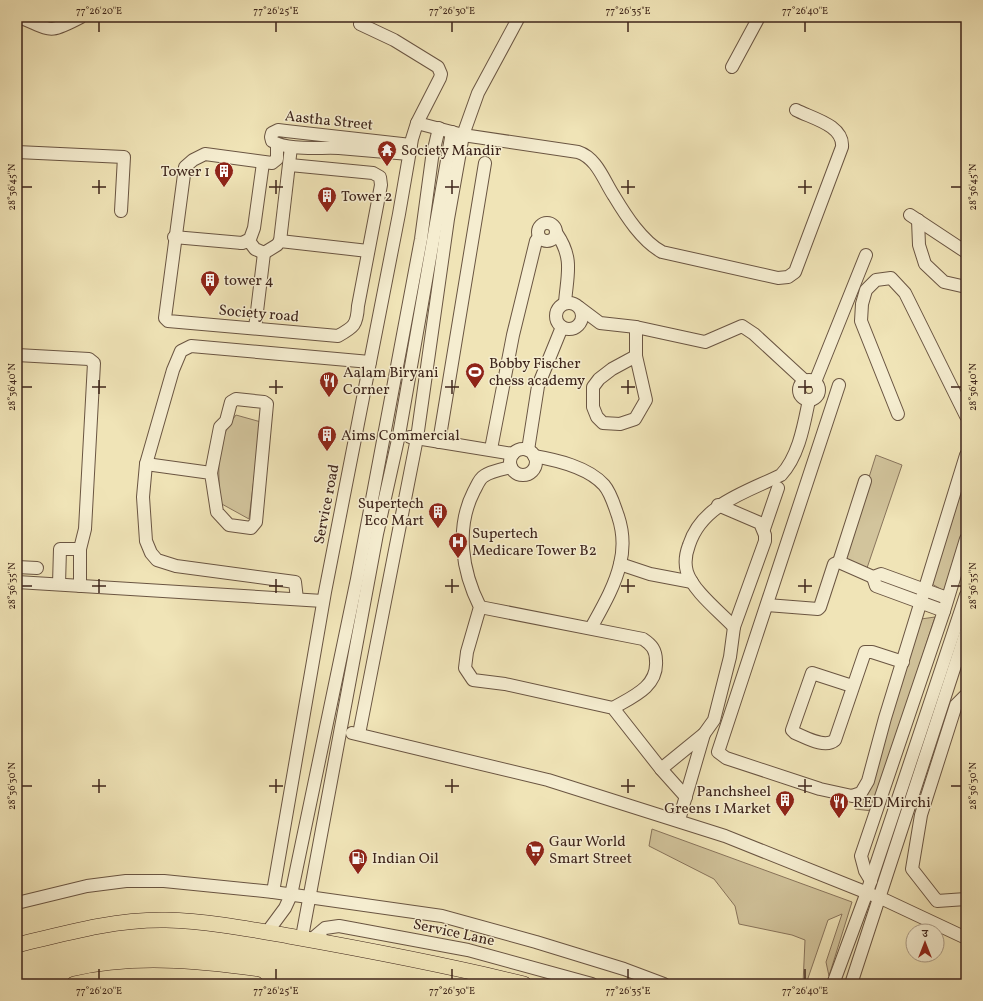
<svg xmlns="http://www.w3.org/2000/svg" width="983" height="1001" viewBox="0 0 983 1001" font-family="Vollkorn,'Noto Serif Devanagari',serif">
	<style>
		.green { fill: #d2c49c; stroke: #88745c }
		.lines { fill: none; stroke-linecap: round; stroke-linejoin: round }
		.minor-casing { stroke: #6a5542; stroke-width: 14 }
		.major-casing { stroke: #3e251b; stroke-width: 16 }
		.minor { stroke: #f5edd0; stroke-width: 12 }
		.major { stroke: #f0e4b7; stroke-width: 15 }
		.ticks { fill: none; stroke: #3e251b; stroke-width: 1.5 }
		.labels { text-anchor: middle; stroke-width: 3; stroke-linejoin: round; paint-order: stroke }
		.street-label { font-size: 15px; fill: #3e251b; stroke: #f5edd0 }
		.poi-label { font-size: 15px; fill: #3e251b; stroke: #f5edd0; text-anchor: start }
		.neatline { fill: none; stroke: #3e251b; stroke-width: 1.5 }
		.ticks-label { font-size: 10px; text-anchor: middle; fill: #3e251b }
	</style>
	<rect width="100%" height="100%" fill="#f0e4b7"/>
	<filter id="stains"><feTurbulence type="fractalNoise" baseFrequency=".005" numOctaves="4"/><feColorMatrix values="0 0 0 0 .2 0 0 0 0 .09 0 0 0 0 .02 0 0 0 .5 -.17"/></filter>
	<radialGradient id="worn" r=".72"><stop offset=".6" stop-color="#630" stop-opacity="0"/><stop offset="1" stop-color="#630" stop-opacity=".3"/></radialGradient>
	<!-- green -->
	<g class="green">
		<polygon points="17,388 18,534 17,535"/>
		<path d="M236,415L261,422L249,519L220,503C219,472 214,441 236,415Z"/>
		<polygon points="876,455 902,465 867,568 843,560"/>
		<polygon points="966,476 966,520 944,591 932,584"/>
		<polygon points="935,617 872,811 855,809 869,787 921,619"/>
		<polygon points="652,829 852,902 829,976 826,962 842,914 828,920 806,984 803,984 805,940 792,935 739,924 735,906 714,879 649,846"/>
	</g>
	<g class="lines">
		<!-- minor casing -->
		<g class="minor-casing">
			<g id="minor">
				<path d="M19,17C52,30 47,35 81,17"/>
				<path d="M364,17L360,24L394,40L438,67L441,74L440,78L417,123L463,135L578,152C597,158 604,181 614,196C626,216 642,241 662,252L778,278L788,277L795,272L842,147C844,125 811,118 796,110"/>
				<polyline points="732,67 759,17"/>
				<path d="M277,144V159L272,163L205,154L193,160L185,167L165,318L168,321L338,336C354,327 357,325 358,306L381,185L380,177L373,173L290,165"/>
				<polyline points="17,152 124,157 121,211"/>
				<path d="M409,154C386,152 362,150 339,148C320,147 288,151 272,141L271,137L272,133L278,130L286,131L411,145"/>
				<polyline points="263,163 254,228 250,239 242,243 249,241 255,249 264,253 277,245 280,241 368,251"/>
				<polyline points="910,215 966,252"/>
				<polyline points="918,220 919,245 925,264 944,282 966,287"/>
				<circle cx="547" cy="232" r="9"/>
				<path d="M557,234C574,259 567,275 565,303"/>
				<polyline points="174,237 242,243"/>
				<polyline points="280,241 291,147"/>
				<circle cx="569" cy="316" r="13"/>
				<polyline points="580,308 600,323 636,327 705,342 742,326 754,334 805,381"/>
				<polyline points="255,328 264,253"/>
				<polyline points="17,355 89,359 94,363 85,529 80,549 80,586"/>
				<polyline points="636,356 612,369 599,379 593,387 593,407 597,417 603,423 620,424 635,419 646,400 636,356 636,327"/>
				<circle cx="809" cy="390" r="10"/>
				<polyline points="815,382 866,255"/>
				<polyline points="839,385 718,752 726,758 820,789 852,796 861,793 868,781 885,718 966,455"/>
				<polyline points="898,414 861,321 862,304 866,290 876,280 891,278 905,293 966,416"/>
				<polyline points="410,437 513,454"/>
				<polyline points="439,442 485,163"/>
				<circle cx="523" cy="462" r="13"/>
				<polyline points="491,449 513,335 536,241 539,237"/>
				<polyline points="528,450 538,386 562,327"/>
				<path d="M534,456C557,460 588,467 604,485C611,493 614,505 618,516C623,531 624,548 620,564C615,586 602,608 591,628"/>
				<polyline points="146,464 211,473 220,427 226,421 231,402 236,399 264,402 267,404 256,522 251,528 229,525 217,512 211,473"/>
				<path d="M511,467C503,469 491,471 484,476C479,479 477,486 474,491C455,528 462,571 480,607L467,652L465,668L473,680L505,684L613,708L661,769L686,797"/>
				<polyline points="764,529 778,488"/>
				<polyline points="839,562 865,481"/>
				<polyline points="620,564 650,574 692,582"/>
				<polyline points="17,567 37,568"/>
				<polyline points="873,577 876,586 944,611"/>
				<polyline points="17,582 323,601"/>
				<polyline points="59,584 60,549 80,549"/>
				<polyline points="297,599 295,582 176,566 157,560 151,553 146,541 143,497 146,464 173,370 181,351 191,346 370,362"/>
				<polyline points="767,605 818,609 820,607 834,564 839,562 873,577 881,574 947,598"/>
				<path d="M480,607L643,639C652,645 656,650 656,661C658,687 632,697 613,708"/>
				<path d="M734,627C720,612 693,591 687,572C684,562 686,553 689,545C702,504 747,492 781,475C799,456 804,424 809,400"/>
				<path d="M852,686L812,673L792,730L795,733C805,737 825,749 835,740L865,652H872L903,662"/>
				<polyline points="966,695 956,705 921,815 912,869 937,901 966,899"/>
				<polyline points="352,733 548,780 725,836 885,900 966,938"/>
				<polyline points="359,734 417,438 448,219 463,135 478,93 519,17"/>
				<polyline points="661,769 704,734 714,720 730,657 734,627 765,541 765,535 760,523 718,505"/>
				<polyline points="679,820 704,734"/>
				<polyline points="871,881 865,871 861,856 944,611 966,539"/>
				<polyline points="273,892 325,592 399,214 412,139 417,123"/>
				<polyline points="17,903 87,886 126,881 164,881 273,892 442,916 536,942 624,969 664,984"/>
				<polyline points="268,931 285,908 291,895 357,579 421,239 432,158 439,128"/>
				<polyline points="302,937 377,534 399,435 452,132"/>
				<polyline points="312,939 325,928 339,926 468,950 592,984"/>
				<polyline points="833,984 867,892 966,595"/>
				<polyline points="851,984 966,632"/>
			</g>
		</g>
		<!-- major casing -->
		<g class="major-casing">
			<g id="major">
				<path d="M17,945C66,933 115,919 166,920C207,921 249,929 289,936C368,950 446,965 524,984"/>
				<path d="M74,984C134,970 196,976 256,984"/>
			</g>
		</g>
		<!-- minor -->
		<use href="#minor" class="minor"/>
		<!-- major -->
		<use href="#major" class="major"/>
	</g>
	<!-- ticks -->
	<path class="ticks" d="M99,22V32M276,22V32M452,22V32M628,22V32M805,22V32M99,180V194M276,180V194M452,180V194M628,180V194M805,180V194M22,187H32M92,187H106M269,187H283M445,187H459M621,187H635M798,187H812M951,187H961M99,380V394M276,380V394M452,380V394M628,380V394M805,380V394M22,387H32M92,387H106M269,387H283M445,387H459M621,387H635M798,387H812M951,387H961M99,579V593M276,579V593M452,579V593M628,579V593M805,579V593M22,586H32M92,586H106M269,586H283M445,586H459M621,586H635M798,586H812M951,586H961M99,779V793M276,779V793M452,779V793M628,779V793M805,779V793M22,786H32M92,786H106M269,786H283M445,786H459M621,786H635M798,786H812M951,786H961M99,969V979M276,969V979M452,969V979M628,969V979M805,969V979"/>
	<!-- icons -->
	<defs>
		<g id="temple-pin" transform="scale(1)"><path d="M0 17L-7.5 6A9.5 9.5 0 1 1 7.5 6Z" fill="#8f2418" stroke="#f5edd0"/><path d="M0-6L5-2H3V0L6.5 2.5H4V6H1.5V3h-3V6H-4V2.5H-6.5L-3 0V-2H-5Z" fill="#fff"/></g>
		<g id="building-pin" transform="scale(1)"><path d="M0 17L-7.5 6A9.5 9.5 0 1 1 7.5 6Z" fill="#8f2418" stroke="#f5edd0"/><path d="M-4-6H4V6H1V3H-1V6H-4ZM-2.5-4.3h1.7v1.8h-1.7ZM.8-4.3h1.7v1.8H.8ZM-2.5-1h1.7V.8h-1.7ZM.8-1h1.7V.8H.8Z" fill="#fff"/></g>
		<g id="stadium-pin" transform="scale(1)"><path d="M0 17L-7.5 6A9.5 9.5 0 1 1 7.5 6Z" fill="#8f2418" stroke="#f5edd0"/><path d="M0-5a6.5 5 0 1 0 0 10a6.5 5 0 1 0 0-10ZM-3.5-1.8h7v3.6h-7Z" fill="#fff"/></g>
		<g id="restaurant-pin" transform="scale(1)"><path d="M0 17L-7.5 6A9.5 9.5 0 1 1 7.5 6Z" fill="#8f2418" stroke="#f5edd0"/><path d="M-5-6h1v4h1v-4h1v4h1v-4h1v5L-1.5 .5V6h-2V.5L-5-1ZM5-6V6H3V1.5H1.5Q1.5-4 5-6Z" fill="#fff"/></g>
		<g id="hospital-pin" transform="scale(1)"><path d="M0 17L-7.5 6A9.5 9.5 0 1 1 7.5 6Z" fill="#8f2418" stroke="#f5edd0"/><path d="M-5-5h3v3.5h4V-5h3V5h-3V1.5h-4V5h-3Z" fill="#fff"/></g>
		<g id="supermarket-pin" transform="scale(1)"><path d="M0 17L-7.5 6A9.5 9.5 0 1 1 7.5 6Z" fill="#8f2418" stroke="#f5edd0"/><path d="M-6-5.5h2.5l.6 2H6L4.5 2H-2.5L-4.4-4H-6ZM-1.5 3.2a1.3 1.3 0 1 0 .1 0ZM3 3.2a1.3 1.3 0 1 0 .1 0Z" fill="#fff"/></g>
		<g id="fuel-pin" transform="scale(1)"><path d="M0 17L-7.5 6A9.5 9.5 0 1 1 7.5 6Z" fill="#8f2418" stroke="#f5edd0"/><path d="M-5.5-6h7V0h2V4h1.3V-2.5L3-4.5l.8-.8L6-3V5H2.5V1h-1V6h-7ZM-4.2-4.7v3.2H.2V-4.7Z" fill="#fff"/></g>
	</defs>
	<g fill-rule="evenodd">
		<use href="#temple-pin" x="387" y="150"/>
		<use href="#building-pin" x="224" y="171"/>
		<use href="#building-pin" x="327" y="196"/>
		<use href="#building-pin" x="210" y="280"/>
		<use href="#stadium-pin" x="475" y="372"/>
		<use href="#restaurant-pin" x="329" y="381"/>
		<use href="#building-pin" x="327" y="435"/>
		<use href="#building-pin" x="438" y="512"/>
		<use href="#hospital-pin" x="458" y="542"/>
		<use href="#building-pin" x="785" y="800"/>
		<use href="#restaurant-pin" x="839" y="802"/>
		<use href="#supermarket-pin" x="535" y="850"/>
		<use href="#fuel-pin" x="358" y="858"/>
	</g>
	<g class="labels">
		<!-- street labels -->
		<g class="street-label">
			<text transform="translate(329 120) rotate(6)" y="5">Aastha Street</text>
			<text transform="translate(259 313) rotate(5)" y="5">Society road</text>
			<text transform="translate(326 504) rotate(-79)" y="5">Service road</text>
			<text transform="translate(454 932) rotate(12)" y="5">Service Lane</text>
		</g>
		<!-- poi labels -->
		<g class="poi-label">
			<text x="401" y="155">Society Mandir</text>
			<text x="210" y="176" text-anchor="end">Tower 1</text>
			<text x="341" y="201">Tower 2</text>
			<text x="224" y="285">tower 4</text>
			<text x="489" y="368">Bobby Fischer<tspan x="489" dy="17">chess academy</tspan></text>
			<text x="343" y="377">Aalam Biryani<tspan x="343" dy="17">Corner</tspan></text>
			<text x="341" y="440">Aims Commercial</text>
			<text x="424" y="508" text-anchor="end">Supertech<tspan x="424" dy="17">Eco Mart</tspan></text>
			<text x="472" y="538">Supertech<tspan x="472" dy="17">Medicare Tower B2</tspan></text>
			<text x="771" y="796" text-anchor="end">Panchsheel<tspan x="771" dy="17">Greens 1 Market</tspan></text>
			<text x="853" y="807">RED Mirchi</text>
			<text x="549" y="846">Gaur World<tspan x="549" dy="17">Smart Street</tspan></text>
			<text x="372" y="863">Indian Oil</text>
		</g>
	</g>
	<!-- margin -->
	<rect width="983" height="1001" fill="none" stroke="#f0e4b7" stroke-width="44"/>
	<!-- north arrow -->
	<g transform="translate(925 943)"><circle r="19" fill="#f5edd0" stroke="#ac9d88"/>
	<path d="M0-3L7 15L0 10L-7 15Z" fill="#8f2418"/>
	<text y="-6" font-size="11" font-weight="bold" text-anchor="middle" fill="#3e251b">उ</text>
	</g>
	<rect x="22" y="22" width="939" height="957" class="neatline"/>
	<g class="ticks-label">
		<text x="99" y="14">77°26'20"E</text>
		<text x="276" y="14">77°26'25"E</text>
		<text x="452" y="14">77°26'30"E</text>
		<text x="628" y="14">77°26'35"E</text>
		<text x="805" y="14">77°26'40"E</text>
		<text transform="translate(11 187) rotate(-90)" y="4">28°36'45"N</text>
		<text transform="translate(972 187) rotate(-90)" y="4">28°36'45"N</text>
		<text transform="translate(11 387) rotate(-90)" y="4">28°36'40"N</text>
		<text transform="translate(972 387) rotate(-90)" y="4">28°36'40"N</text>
		<text transform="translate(11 586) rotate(-90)" y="4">28°36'35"N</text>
		<text transform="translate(972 586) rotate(-90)" y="4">28°36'35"N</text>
		<text transform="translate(11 786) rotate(-90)" y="4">28°36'30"N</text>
		<text transform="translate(972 786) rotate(-90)" y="4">28°36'30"N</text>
		<text x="99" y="994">77°26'20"E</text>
		<text x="276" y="994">77°26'25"E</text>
		<text x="452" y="994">77°26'30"E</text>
		<text x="628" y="994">77°26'35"E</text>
		<text x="805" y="994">77°26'40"E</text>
	</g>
	<rect width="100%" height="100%" filter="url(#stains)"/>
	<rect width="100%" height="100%" fill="url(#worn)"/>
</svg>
